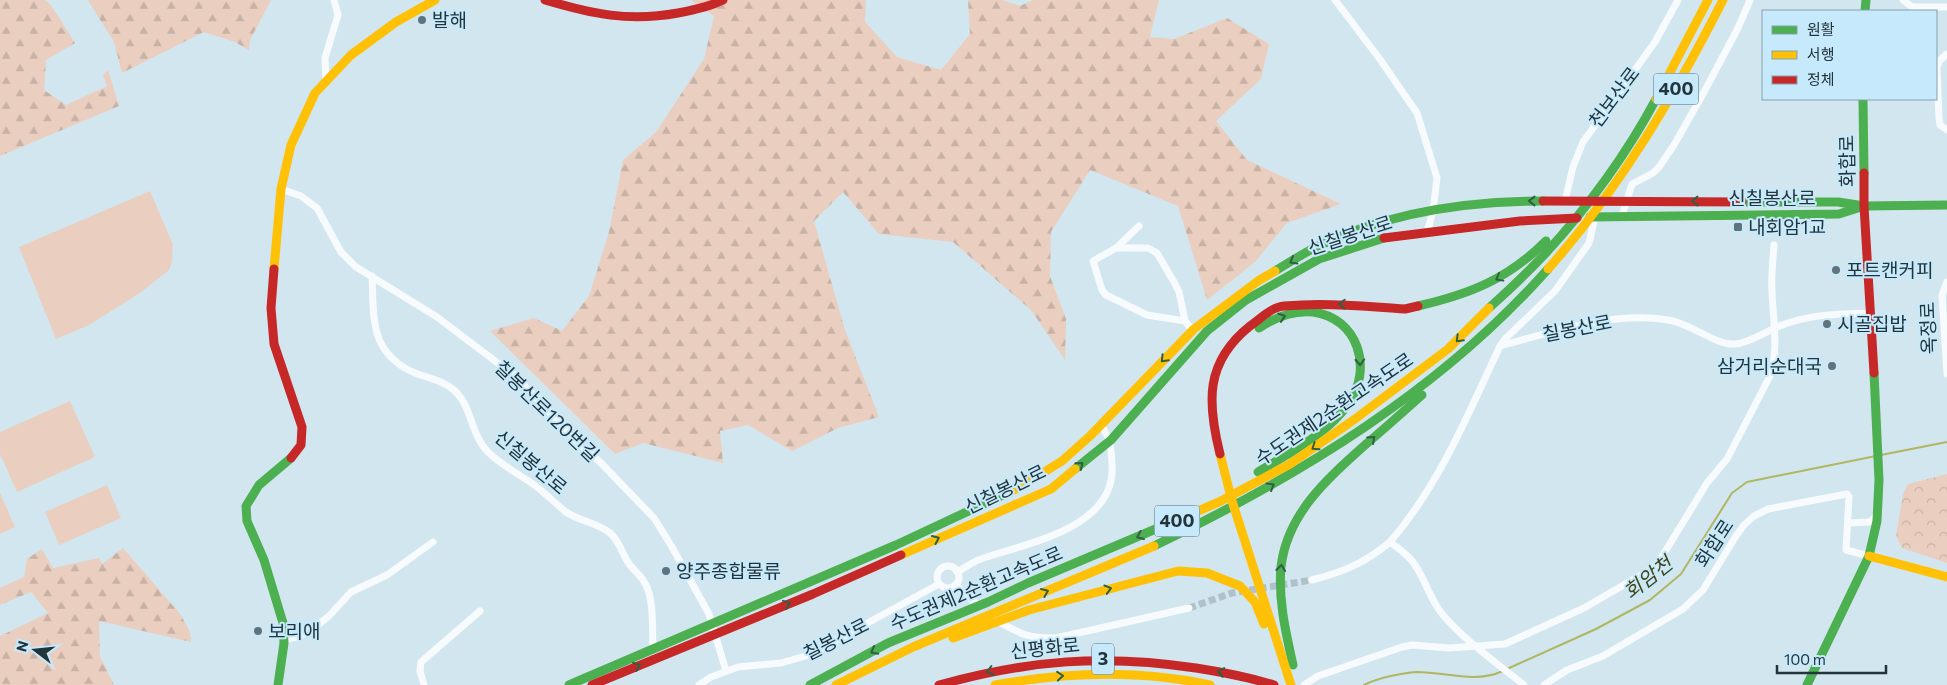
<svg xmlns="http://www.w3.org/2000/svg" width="1947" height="685" viewBox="0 0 1947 685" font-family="Commissioner,'Noto Sans KR',sans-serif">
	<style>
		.forest { fill: url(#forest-firs) }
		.park { fill: url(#park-crowns) }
		.pitch { fill: #eacfc0 }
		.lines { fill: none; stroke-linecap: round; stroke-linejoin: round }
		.stream { stroke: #b0b662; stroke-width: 2 }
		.street-tunnel { stroke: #afc2cb; stroke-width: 7; stroke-dasharray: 7 3.5; stroke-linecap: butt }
		.street { stroke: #f8fbfd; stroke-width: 7 }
		.fast { stroke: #4caf50; stroke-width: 9 }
		.slow { stroke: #ffc107; stroke-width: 9 }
		.jam { stroke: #c62828; stroke-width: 9 }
		.oneway { stroke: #315f44 }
		.poi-dot { fill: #60727b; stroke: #c6eafb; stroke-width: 2 }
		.labels { text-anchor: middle; stroke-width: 4; stroke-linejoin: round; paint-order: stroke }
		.shield { fill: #c6eafb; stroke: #546b76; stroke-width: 1 }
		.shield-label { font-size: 18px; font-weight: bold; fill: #23343d }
		.poi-label { font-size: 19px; fill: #23343d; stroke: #c6eafb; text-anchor: start }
		.street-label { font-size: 19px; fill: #23343d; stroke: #c6eafb }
		.water-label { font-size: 20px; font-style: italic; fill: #454415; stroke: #c6eafb }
	</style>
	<defs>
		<pattern id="forest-firs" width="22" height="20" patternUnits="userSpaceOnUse" patternTransform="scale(1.25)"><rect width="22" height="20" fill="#eacfc0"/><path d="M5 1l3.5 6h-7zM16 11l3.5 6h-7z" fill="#c8b2a6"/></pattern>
		<pattern id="park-crowns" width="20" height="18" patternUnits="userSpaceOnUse" patternTransform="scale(1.25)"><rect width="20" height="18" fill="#eacfc0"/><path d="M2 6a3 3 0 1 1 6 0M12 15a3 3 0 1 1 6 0" fill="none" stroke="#c8b2a6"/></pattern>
	</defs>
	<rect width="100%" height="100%" fill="#d2e6ef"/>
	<!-- forest -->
	<g class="forest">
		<polygon points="0,0 45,0 51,5 75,43 46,60 44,90 66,105 107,86 103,75 108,70 119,106 0,156"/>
		<polygon points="88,0 271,0 250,40 249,50 235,42 204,32 122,73 114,42"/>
		<polygon points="691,0 866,0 865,22 897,57 941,70 970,34 968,0 1002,0 1020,6 1033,0 1159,0 1150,37 1174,39 1227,18 1269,44 1261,79 1216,121 1247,160 1341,204 1287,223 1255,262 1207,300 1178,206 1090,170 1051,232 1050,276 1066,319 1065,360 1031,310 953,242 879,234 843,192 814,221 845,330 879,417 838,428 792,451 748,425 720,431 723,463 643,443 615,454 490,331 534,318 562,331 589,296 609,232 623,160 656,132 704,59 714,16"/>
		<polygon points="123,548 181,615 190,632 191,642 99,621 100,656 114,685 0,685 0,636 48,613 31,592 0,605 0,588 24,577 27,559 42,549 53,568 99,558 102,564"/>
	</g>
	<!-- park -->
	<polygon class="park" points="1947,474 1947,563 1902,548 1896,536 1903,494 1908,484"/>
	<!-- pitch -->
	<g class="pitch">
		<polygon points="150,191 173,245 172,262 169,270 140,293 89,325 56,339 19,247"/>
		<polygon points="70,401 95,457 17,492 0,454 0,432"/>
		<polygon points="107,485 121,518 59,545 45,512"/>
		<polygon points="0,493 15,527 0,534"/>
	</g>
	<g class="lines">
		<!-- stream -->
		<g class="stream">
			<polyline points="1881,455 1947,442"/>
			<polyline points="1507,669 1596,629 1650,600 1681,574 1732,493 1747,482 1876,456"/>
			<path d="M1364,685C1377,678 1402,673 1417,672C1447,672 1474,684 1503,671"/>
		</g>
		<!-- street-tunnel -->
		<polyline class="street-tunnel" points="1189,608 1232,593 1312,580"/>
		<!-- street -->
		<g class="street">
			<polyline points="1335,0 1379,58 1417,113 1437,178 1433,211 1427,232"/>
			<polyline points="1903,0 1912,7 1947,7"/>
			<polyline points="1947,54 1939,61 1937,68 1939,118 1940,125 1947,130"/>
			<polyline points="326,82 325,58 338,15 334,0"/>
			<polyline points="281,189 301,196 317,208 341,252 356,267 437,317 516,377 586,450 601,463 654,518 672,547 709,614 726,671"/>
			<polyline points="1565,201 1573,167 1583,142 1655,42 1678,0"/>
			<polyline points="1622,216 1632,184 1653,173 1659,167 1674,145 1703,94 1738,28 1750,0"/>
			<polyline points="1139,226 1116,248 1093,261 1102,290 1106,295 1147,315 1185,321"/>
			<polyline points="1116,248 1148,248 1157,253 1174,282 1179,292 1185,321 1192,330"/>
			<path d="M372,276C374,318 369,353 415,373C428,378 445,381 456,392C472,408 471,435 488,452C502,466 521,475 537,487C547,495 556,504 566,512C579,521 598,523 610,533C620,541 622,555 630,565C637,574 646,580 649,593C654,610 652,631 653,649"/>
			<polyline points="1947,282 1942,295 1947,374"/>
			<polyline points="1500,346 1505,339 1555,291 1589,243 1595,217"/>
			<polyline points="1848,523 1870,522 1877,515"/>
			<circle cx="948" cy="577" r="11"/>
			<path d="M957,572C965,568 972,562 981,559C1027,543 1117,528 1112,464C1111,445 1111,441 1101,425"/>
			<path d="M1312,580C1343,572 1365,563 1390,542"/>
			<polyline points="955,585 979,606"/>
			<path d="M997,621C1019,633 1029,639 1056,638L1189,608"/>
			<polyline points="284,640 296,637 309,632 329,616 351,592 387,575 433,542"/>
			<polyline points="424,685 420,671 421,662 480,611"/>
			<polyline points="699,685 711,677 738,667 781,663 809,655 939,584"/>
			<path d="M1304,685L1318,676L1402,647L1412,645L1449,648L1505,644L1584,608L1653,568L1660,560L1707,483L1727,459L1770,376C1779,349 1773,320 1772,291C1771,276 1773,260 1774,245"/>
			<path d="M1524,685C1497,663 1466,642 1443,615C1430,600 1426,581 1415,565C1409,555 1399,549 1390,542C1440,484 1468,414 1500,346C1553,332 1612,311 1668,320C1691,323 1714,345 1735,344C1749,343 1765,332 1777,327C1808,314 1838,314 1871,313"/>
			<polyline points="1544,685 1567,670 1603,656 1683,609 1703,590 1736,536 1744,525 1754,516 1768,509 1847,494 1849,497 1846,550 1869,556"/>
		</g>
		<!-- fast -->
		<g class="fast">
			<polyline points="1865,11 1866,0"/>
			<polyline points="1863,99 1864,173"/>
			<polyline points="1742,202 1838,202 1864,206 1947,205"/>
			<polyline points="1590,217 1839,214 1861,207"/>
			<path d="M1275,271C1288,263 1301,255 1314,248C1385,213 1465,201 1543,201"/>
			<path d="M1418,306C1470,294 1508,279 1546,241"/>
			<path d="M1489,308C1508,291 1527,273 1544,255C1587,208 1626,155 1656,99"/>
			<polyline points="1075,469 1111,440 1207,331 1246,300 1319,259 1384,238"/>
			<path d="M1258,472C1289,453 1328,434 1349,403C1373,368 1358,318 1313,312C1294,310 1274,318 1259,328"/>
			<path d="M1154,546C1299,476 1440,391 1548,269"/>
			<path d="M1293,665C1286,633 1278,600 1281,567C1287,514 1327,479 1365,445C1384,429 1403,412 1422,395"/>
			<polyline points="278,685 284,643 283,623 264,560 247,521 246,506 259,485 291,458"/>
			<polyline points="569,685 896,545 1005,494"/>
			<polyline points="810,685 888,643 988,602 1028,583 1184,517"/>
			<polyline points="1807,685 1869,556 1877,521 1879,480 1874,373"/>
		</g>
		<!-- slow -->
		<g class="slow">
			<polyline points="1656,99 1708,0"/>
			<polyline points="274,269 281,189 291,145 315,93 351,55 396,22 435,0"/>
			<path d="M1548,269C1620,188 1674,96 1723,0"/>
			<polyline points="1220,454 1232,501 1291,685"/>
			<polyline points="1005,494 1020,487 1062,461 1090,436 1194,329 1258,281 1275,271"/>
			<polyline points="1184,517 1219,502 1290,464 1355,419 1448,349 1489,308"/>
			<polyline points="901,555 1051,489 1075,469"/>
			<polyline points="1869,556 1947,577"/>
			<polyline points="953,638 1029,610 1178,571 1207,573 1240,586 1255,602 1264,624"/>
			<polyline points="836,685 913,647 1154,546"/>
			<path d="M995,685C1067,672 1138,669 1210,685"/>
		</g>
		<!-- jam -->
		<g class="jam">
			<path d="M545,0C592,14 629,22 678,13C694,10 709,7 723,0"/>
			<polyline points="1864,173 1864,206 1874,373"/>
			<polyline points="1543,201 1742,202"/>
			<polyline points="1384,238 1520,221 1577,218"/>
			<polyline points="274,269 271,308 274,344 302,427 301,445 291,458"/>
			<path d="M1220,454C1207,402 1205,362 1250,326C1259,320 1268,310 1279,307C1286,305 1295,306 1302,305C1336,303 1371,307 1405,309L1418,306"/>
			<polyline points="592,685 813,594 901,555"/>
			<path d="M939,685C1029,660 1104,654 1196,668C1222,672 1248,677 1274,685"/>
		</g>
	</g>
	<!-- one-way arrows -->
	<defs><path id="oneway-chevron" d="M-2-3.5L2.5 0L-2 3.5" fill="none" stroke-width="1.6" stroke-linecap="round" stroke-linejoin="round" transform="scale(1.25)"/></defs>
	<g class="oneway">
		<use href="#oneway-chevron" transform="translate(1532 201) rotate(180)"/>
		<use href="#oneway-chevron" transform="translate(1695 201) rotate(-180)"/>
		<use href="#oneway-chevron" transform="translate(1293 261) rotate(150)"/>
		<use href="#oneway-chevron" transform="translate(1499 278) rotate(151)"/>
		<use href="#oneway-chevron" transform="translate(1342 304) rotate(-177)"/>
		<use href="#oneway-chevron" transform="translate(1282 317) rotate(-18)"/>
		<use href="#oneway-chevron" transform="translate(1459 339) rotate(135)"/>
		<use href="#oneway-chevron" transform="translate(1164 359) rotate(134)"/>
		<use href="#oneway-chevron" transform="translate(1360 362) rotate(87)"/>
		<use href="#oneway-chevron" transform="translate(1372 439) rotate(-42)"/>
		<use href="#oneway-chevron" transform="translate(1315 447) rotate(146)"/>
		<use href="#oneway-chevron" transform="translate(1080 465) rotate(-39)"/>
		<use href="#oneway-chevron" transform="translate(1271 486) rotate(-31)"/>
		<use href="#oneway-chevron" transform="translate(1140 536) rotate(157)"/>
		<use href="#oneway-chevron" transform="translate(936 539) rotate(-24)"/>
		<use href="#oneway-chevron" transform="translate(1281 568) rotate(-83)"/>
		<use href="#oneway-chevron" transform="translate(1108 589) rotate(-16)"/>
		<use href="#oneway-chevron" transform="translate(1045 592) rotate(-23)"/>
		<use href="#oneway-chevron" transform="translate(787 604) rotate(-22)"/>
		<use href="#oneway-chevron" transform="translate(874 651) rotate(152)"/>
		<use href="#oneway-chevron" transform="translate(637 666) rotate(-22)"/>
		<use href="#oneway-chevron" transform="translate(990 671) rotate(166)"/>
		<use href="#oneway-chevron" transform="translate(1221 672) rotate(-170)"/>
		<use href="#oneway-chevron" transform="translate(1060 676) rotate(-5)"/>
	</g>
	<!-- markers -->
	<g class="poi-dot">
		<circle cx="422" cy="20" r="5"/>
		<rect x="1733" y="222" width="10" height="10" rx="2.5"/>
		<circle cx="1836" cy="270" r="5"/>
		<circle cx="1827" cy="324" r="5"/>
		<circle cx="1832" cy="366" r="5"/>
		<circle cx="666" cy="571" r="5"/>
		<circle cx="258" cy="631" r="5"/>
	</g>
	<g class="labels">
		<!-- shield labels -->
		<g class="shield">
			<rect x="1653.5" y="73.5" width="45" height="31" rx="4"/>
			<rect x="1154.5" y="505.5" width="45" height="31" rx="4"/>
			<rect x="1092" y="643.5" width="22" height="31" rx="4"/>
		</g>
		<g class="shield-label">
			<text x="1676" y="95">400</text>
			<text x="1177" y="527">400</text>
			<text x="1103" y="665">3</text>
		</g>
		<!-- poi labels -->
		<g class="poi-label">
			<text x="432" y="27">발해</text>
			<text x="1748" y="234">내회암1교</text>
			<text x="1846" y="277">포트캔커피</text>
			<text x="1837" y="331">시골집밥</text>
			<text x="1822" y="373" text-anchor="end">삼거리순대국</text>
			<text x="676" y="578">양주종합물류</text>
			<text x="268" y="638">보리애</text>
		</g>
		<!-- street labels -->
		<g class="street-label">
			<text transform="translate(1614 97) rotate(-53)" y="7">천보산로</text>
			<text transform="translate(1847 161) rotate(-91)" y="7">화합로</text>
			<text x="1772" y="205">신칠봉산로</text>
			<text transform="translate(1350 235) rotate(-18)" y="7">신칠봉산로</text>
			<text transform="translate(1577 328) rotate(-11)" y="7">칠봉산로</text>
			<text transform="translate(1928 328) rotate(-92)" y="7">옥정로</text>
			<text transform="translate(1334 409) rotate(-34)" y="7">수도권제2순환고속도로</text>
			<text transform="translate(547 411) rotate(44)" y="7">칠봉산로120번길</text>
			<text transform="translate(531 462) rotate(40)" y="7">신칠봉산로</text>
			<text transform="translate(1005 489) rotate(-26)" y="7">신칠봉산로</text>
			<text transform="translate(1714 543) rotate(-57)" y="7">화합로</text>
			<text transform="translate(976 588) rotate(-23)" y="7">수도권제2순환고속도로</text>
			<text transform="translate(836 639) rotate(-27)" y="7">칠봉산로</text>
			<text transform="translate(1045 648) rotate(-6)" y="7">신평화로</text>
		</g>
		<!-- water labels -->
		<g class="water-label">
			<text transform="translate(1648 578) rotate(-38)" y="7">회암천</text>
		</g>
	</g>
	<!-- legend -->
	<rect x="1762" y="10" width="175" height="90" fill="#c6eafb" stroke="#85a1af"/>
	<rect x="1772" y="26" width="25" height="8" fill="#4caf50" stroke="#85a1af"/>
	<text x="1807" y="35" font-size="15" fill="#23343d">원활</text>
	<rect x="1772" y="51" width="25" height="8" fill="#ffc107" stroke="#85a1af"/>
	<text x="1807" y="60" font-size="15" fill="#23343d">서행</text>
	<rect x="1772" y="76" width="25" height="8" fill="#c62828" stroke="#85a1af"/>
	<text x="1807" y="85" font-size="15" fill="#23343d">정체</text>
	<!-- north arrow -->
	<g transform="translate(35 650) rotate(286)" stroke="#c6eafb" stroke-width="4" paint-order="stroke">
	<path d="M0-4L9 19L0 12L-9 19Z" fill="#23343d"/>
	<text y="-8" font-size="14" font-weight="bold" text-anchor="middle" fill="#23343d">N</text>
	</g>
	<!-- scale -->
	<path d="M1777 665v8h109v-8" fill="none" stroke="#23343d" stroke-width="2.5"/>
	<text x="1784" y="665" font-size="15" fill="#23343d" stroke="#c6eafb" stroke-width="4" paint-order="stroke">100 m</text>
</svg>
